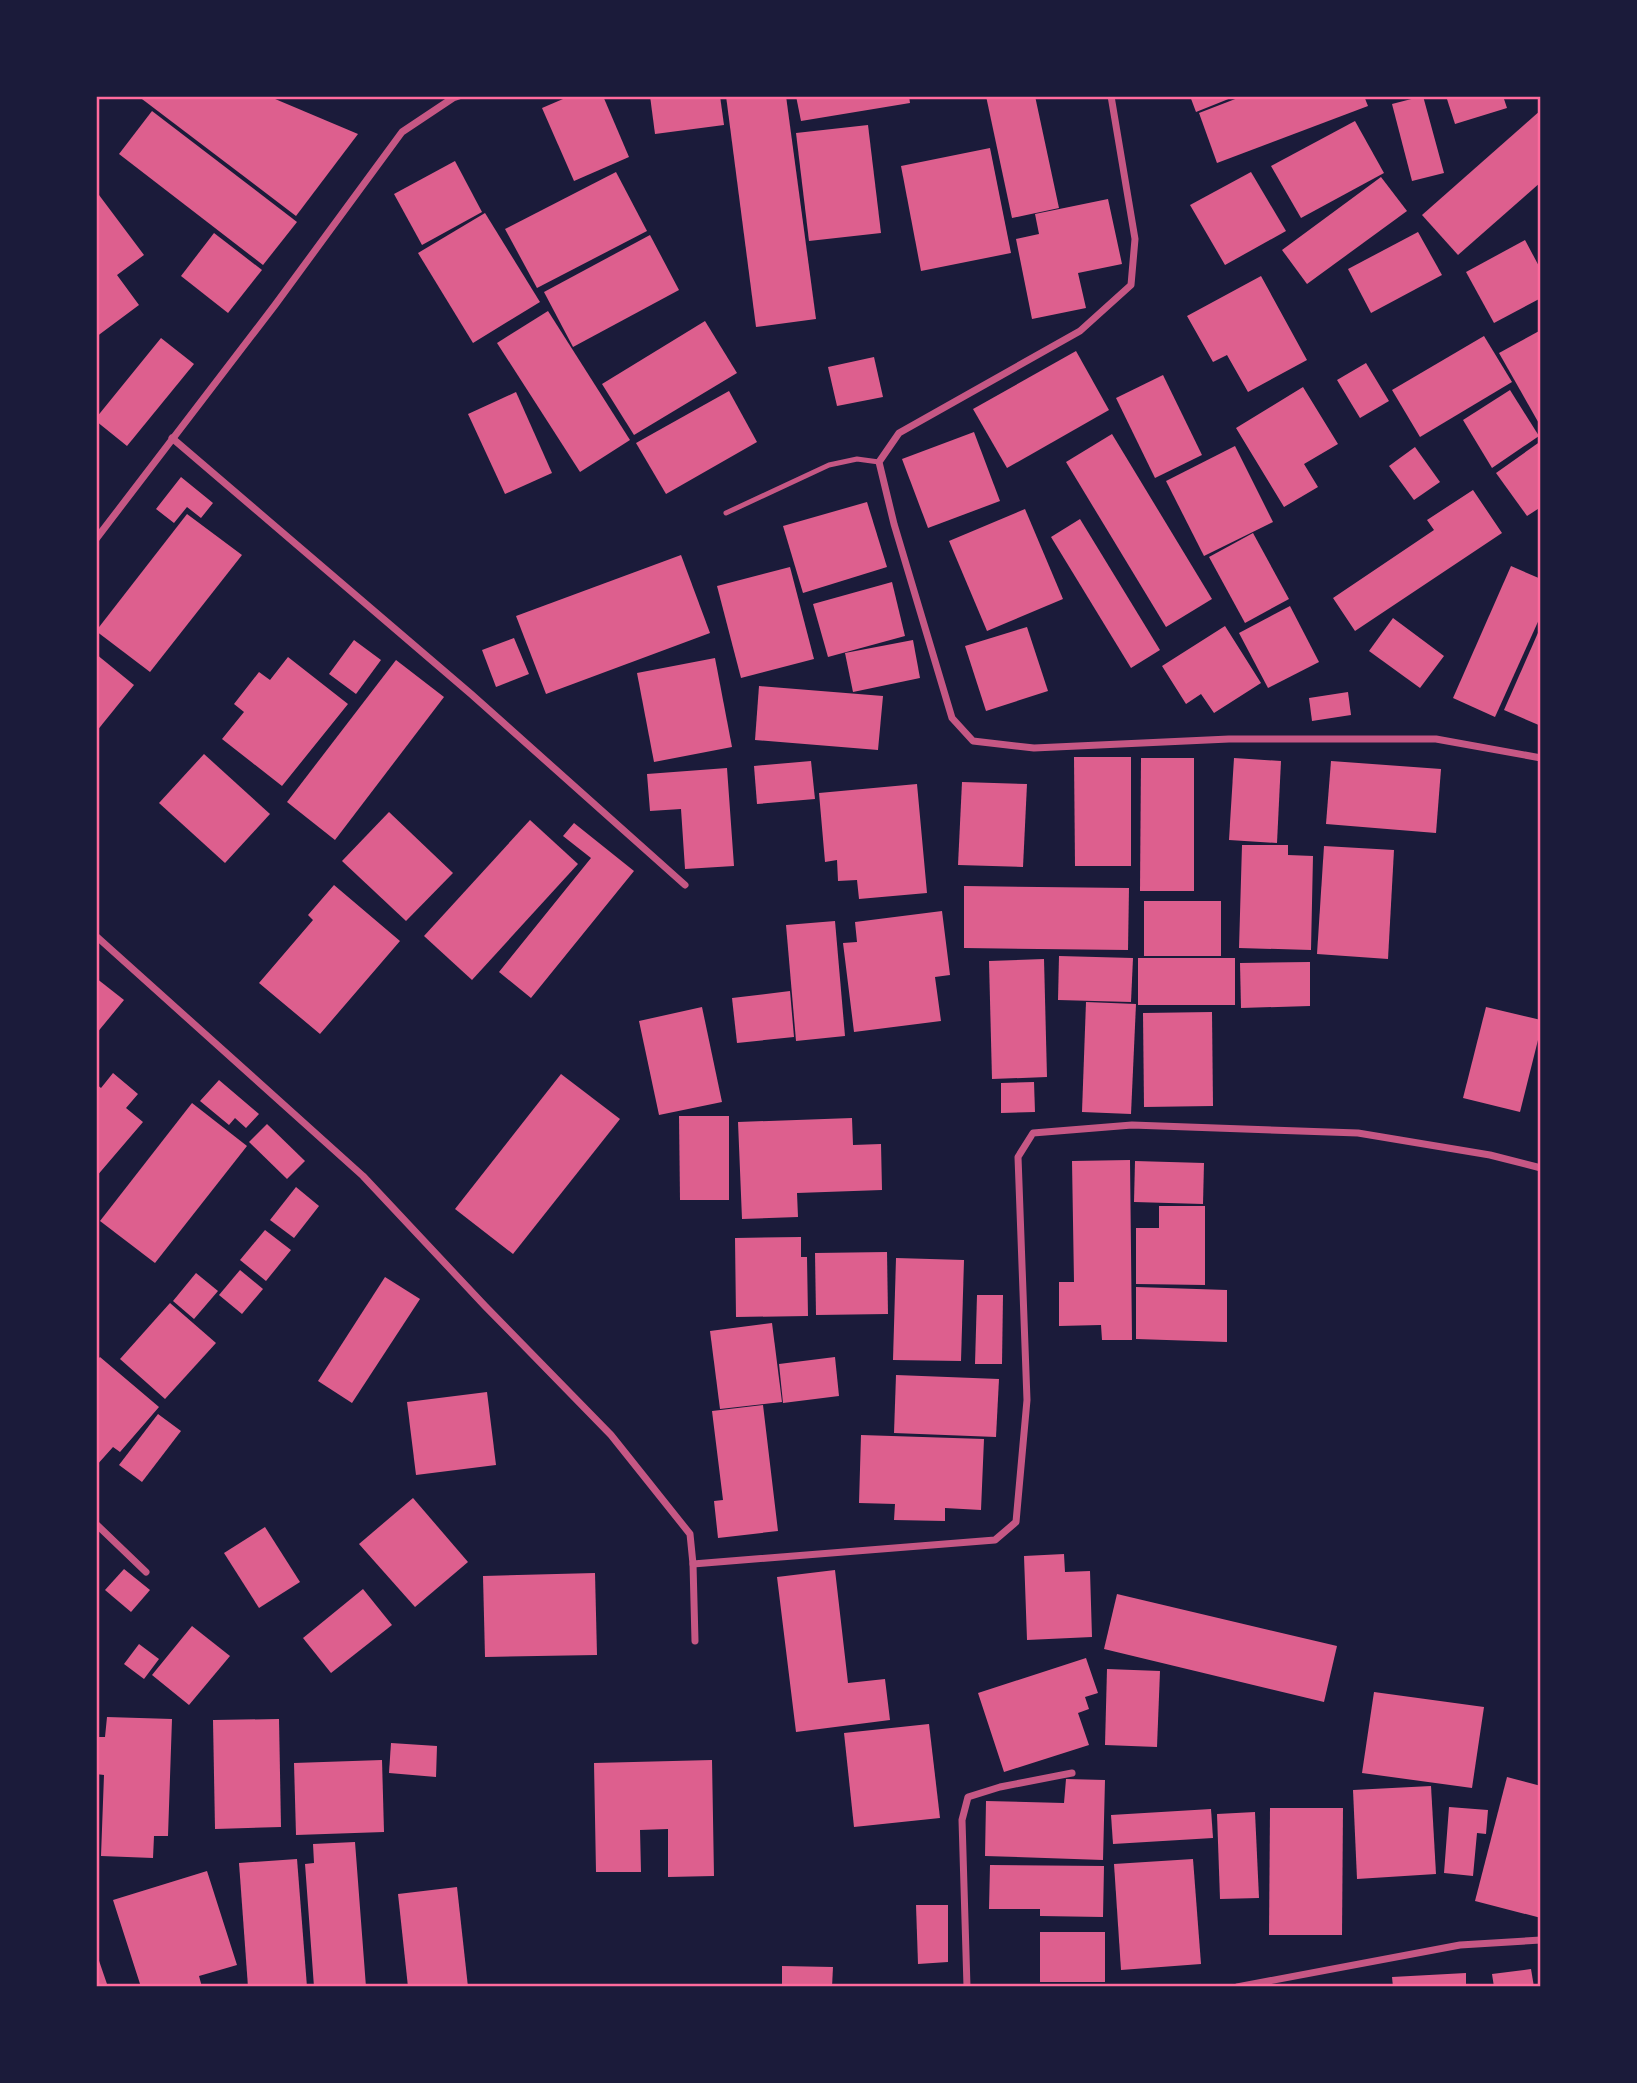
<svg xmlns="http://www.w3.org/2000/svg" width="1637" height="2083" viewBox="0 0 1637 2083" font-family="'Alegreya Sans',sans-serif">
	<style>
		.building { fill: #dd5f8e }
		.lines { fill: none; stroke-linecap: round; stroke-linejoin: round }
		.service { stroke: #c65784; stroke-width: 5 }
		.minor { stroke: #c65784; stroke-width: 7 }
		.neatline { fill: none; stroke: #ff6b9d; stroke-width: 2.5 }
	</style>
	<rect width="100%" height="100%" fill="#1b1b3a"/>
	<!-- building -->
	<g class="building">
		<polygon points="138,96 268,96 358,134 296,216"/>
		<polygon points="570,96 603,96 629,157 574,181 542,108"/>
		<polygon points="650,96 720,96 724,125 655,134"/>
		<polygon points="726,96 786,96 816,319 756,327"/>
		<polygon points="796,96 909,96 910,103 801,121"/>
		<polygon points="986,96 1035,96 1059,208 1012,218"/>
		<polygon points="1190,96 1236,96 1196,112"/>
		<polygon points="1243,96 1364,96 1368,106 1217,163 1199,113"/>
		<polygon points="1423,96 1444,173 1412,181 1392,104"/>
		<polygon points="1446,96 1503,96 1507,108 1455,124"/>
		<polygon points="1541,110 1541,182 1458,255 1422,215"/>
		<polygon points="152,111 297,222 263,265 119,154"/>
		<polygon points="1355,121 1384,173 1301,218 1271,166"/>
		<polygon points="868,125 881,233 809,241 796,133"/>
		<polygon points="990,148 1011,253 921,271 901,166"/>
		<polygon points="455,161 482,212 422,245 394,194"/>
		<polygon points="616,172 647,231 537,288 505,229"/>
		<polygon points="1251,172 1286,231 1225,265 1190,205"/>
		<polygon points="1381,177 1407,211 1307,284 1282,250"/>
		<polygon points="99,195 144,255 117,275 139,305 96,337 96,197"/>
		<polygon points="1108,199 1122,264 1078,273 1086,308 1032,319 1016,239 1039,234 1035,214"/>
		<polygon points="485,213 540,302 473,343 418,253"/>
		<polygon points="1418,232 1442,275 1371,313 1348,269"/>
		<polygon points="214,233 262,270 228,313 181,276"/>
		<polygon points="650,235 679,290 573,347 544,292"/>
		<polygon points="1525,240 1541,270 1541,298 1494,323 1466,272"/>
		<polygon points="1261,276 1307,360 1248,392 1227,355 1213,362 1187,316"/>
		<polygon points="548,311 630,440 580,472 497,343"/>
		<polygon points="705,321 737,373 634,435 602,384"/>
		<polygon points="1541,330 1541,427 1499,353"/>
		<polygon points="1484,336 1512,382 1420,437 1392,390"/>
		<polygon points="161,338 194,364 127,446 96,421 96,418"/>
		<polygon points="1076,351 1109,410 1007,468 973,409"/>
		<polygon points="874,357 883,397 837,406 828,367"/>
		<polygon points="1366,363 1389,401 1360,418 1337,380"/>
		<polygon points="1163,375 1202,455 1155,478 1116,398"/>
		<polygon points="1303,387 1338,444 1304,464 1318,487 1284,507 1236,428"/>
		<polygon points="1510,390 1539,436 1492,468 1463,420"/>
		<polygon points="729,391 757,442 666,494 636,443"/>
		<polygon points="516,392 552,473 505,494 468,414"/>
		<polygon points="974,432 1000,501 928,528 902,459"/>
		<polygon points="1112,434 1212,599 1166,627 1066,462"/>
		<polygon points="1541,441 1541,507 1527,516 1496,473"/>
		<polygon points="1235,446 1273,522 1204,556 1166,481"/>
		<polygon points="1415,447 1440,482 1414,500 1389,466"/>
		<polygon points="181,477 213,503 201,518 187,507 174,523 156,509"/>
		<polygon points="1473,490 1502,533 1355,631 1333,598 1434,530 1427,520"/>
		<polygon points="867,502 887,567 803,593 783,526"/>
		<polygon points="1025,509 1063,599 987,631 949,541"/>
		<polygon points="187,514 242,555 150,672 96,631"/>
		<polygon points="1080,519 1160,650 1131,668 1051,537"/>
		<polygon points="1253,533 1289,599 1245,623 1209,557"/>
		<polygon points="681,555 710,633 546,694 516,616"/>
		<polygon points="1511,566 1541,579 1541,615 1495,717 1453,698"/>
		<polygon points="790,567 814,659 741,678 717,586"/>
		<polygon points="892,582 905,636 828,657 813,604"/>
		<polygon points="1290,606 1319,662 1268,688 1239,633"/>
		<polygon points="1393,618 1444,656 1420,688 1369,651"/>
		<polygon points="1225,626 1261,683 1214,713 1201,694 1186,704 1162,666"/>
		<polygon points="1541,626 1541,726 1504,710"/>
		<polygon points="1027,627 1048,691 986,711 965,646"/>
		<polygon points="514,638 529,674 496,687 482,650"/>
		<polygon points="354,640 381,660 356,694 329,674"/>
		<polygon points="913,640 920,678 853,692 845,653"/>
		<polygon points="96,654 134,685 96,732"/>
		<polygon points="288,657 348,704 282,786 222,739 244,712 234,704 259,672 270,680"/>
		<polygon points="715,658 732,747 654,762 637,673"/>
		<polygon points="396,660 444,697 335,840 287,802"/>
		<polygon points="759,686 883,696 878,750 755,740"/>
		<polygon points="1348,692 1351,715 1312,721 1309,698"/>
		<polygon points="204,754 270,814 225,863 159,803"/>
		<polygon points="1074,757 1131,757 1131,866 1075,866"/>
		<polygon points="1141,758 1194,758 1194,891 1140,891"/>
		<polygon points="1234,758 1281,761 1277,843 1229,840"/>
		<polygon points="811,761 815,799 757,804 754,766"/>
		<polygon points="1331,761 1441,769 1436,833 1326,824"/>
		<polygon points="727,768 734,866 685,869 681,809 650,811 647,774"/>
		<polygon points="962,782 1027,784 1023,867 958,865"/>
		<polygon points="917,784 927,893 859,899 857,880 838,881 837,860 825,862 819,793"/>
		<polygon points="389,812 453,873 406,921 342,861"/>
		<polygon points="530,820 578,864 472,980 424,936"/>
		<polygon points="574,823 634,871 531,998 499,972 591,858 563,836"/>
		<polygon points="1242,845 1288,845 1288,855 1313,856 1311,950 1239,948"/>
		<polygon points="1324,846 1394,850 1388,959 1317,954"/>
		<polygon points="334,885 400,941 320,1034 259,983 313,920 308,915"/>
		<polygon points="964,886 1129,888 1128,950 964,948"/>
		<rect x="1144" y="901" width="77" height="55"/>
		<polygon points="942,911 950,975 935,977 941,1021 854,1032 843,943 857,942 855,922"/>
		<polygon points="835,921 845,1036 796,1041 786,925"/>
		<polygon points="1059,956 1133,958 1131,1002 1058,1000"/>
		<rect x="1138" y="958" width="97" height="47"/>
		<polygon points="1044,959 1047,1077 992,1079 989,961"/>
		<polygon points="1310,962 1310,1006 1241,1008 1240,963"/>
		<polygon points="96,978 124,1000 96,1034"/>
		<polygon points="790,991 794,1037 737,1043 732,998"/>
		<polygon points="1086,1002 1136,1004 1131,1114 1082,1112"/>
		<polygon points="702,1007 722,1102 659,1115 639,1021"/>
		<polygon points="1486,1007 1541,1020 1541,1028 1520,1112 1463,1098"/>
		<polygon points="1212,1012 1213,1106 1144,1107 1143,1013"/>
		<polygon points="113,1073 138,1094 126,1108 143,1122 96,1177 96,1084 101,1088"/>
		<polygon points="561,1074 620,1119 513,1254 455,1209"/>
		<polygon points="219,1080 259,1114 246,1128 235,1118 229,1125 200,1101"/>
		<polygon points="1034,1082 1035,1112 1001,1113 1001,1083"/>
		<polygon points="192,1103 247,1146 155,1263 100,1221"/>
		<polygon points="679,1116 729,1116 729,1200 680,1200"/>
		<polygon points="852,1118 853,1145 881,1144 882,1190 797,1193 798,1217 742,1219 738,1122"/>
		<polygon points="267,1124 305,1161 287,1179 249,1142"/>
		<polygon points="1130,1160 1132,1340 1102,1340 1101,1325 1059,1326 1059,1282 1074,1282 1072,1161"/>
		<polygon points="1135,1161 1204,1163 1203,1204 1134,1202"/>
		<polygon points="296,1187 319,1206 294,1238 270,1220"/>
		<polygon points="1159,1206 1205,1206 1205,1285 1136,1284 1136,1228 1159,1228"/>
		<polygon points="265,1230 291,1250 266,1281 240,1260"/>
		<polygon points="801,1237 801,1257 807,1257 808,1316 736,1317 735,1238"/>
		<polygon points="887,1252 888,1314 816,1315 815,1253"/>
		<polygon points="896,1258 964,1260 961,1361 893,1360"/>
		<polygon points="240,1270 263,1289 242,1314 219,1295"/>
		<polygon points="196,1273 218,1291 194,1319 173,1301"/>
		<polygon points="385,1277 420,1299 352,1403 318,1381"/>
		<polygon points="1136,1287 1227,1290 1227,1342 1136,1339"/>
		<polygon points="977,1295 1003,1295 1002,1364 975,1364"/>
		<polygon points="170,1303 216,1343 165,1399 120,1359"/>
		<polygon points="772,1323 782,1402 720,1409 710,1331"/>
		<polygon points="100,1357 159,1407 120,1452 113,1447 96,1466 96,1361"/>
		<polygon points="835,1357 839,1396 783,1403 779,1364"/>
		<polygon points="896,1375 999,1379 996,1437 894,1433"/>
		<polygon points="487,1392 496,1465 416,1475 407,1402"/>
		<polygon points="763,1405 778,1531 718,1538 714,1501 723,1500 712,1411"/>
		<polygon points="158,1414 181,1431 142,1482 119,1465"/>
		<polygon points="861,1435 984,1439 981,1510 945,1508 945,1521 894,1520 895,1504 859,1503"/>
		<polygon points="413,1498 468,1562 415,1607 359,1544"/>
		<polygon points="265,1527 300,1582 259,1608 224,1553"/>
		<polygon points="1064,1554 1065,1572 1090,1571 1092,1637 1027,1640 1024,1556"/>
		<polygon points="124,1569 150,1590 131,1612 105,1590"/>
		<polygon points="835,1570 848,1683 885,1679 890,1720 796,1732 777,1577"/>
		<polygon points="595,1573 597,1655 485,1657 483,1576"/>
		<polygon points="363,1589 392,1625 331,1673 303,1638"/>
		<polygon points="1117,1594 1337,1646 1324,1702 1104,1649"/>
		<polygon points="192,1626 230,1656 189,1705 152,1675"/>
		<polygon points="139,1644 159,1659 144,1679 124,1664"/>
		<polygon points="1086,1658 1098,1693 1085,1697 1089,1709 1078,1713 1089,1745 1004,1772 978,1693"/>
		<polygon points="1107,1669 1160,1671 1157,1747 1105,1745"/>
		<polygon points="1374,1692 1484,1707 1472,1788 1362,1773"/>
		<polygon points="107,1717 172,1719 168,1836 154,1836 153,1858 101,1856 104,1775 96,1774 96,1737 105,1737"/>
		<polygon points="279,1719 281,1827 215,1829 213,1720"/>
		<polygon points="929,1724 940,1818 854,1827 844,1733"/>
		<polygon points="391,1743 437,1746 436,1777 389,1773"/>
		<polygon points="382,1760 384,1832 296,1835 294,1763"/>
		<polygon points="712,1760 714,1876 668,1877 668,1829 640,1830 641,1872 596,1872 594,1763"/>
		<polygon points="1507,1777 1541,1786 1541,1918 1475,1901"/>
		<polygon points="1066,1779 1105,1780 1103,1860 985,1856 986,1801 1064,1803"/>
		<polygon points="1431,1786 1436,1874 1357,1879 1353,1790"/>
		<polygon points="1449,1807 1488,1810 1486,1834 1477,1833 1473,1876 1444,1873"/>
		<polygon points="1270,1808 1343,1808 1342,1935 1269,1935"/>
		<polygon points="1211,1809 1213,1838 1113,1844 1111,1815"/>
		<polygon points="1255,1812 1259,1898 1220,1899 1217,1814"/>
		<polygon points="355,1842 366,1987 314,1987 305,1864 314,1863 313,1844"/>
		<polygon points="297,1859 307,1987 248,1987 239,1863"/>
		<polygon points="1193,1859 1201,1964 1121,1970 1114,1864"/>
		<polygon points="990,1865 1104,1866 1103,1917 1040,1916 1040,1909 989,1909"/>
		<polygon points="207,1871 237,1965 199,1976 202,1987 141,1987 113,1900"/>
		<polygon points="457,1887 468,1987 408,1987 398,1894"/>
		<polygon points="916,1905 948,1905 948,1962 918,1964"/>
		<rect x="1040" y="1932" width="65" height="50"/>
		<polygon points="97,1955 108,1987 96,1987"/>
		<polygon points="782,1966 833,1967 832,1987 782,1987"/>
		<polygon points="1531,1969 1534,1987 1494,1987 1492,1974"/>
		<polygon points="1466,1973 1466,1987 1393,1987 1392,1977"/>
	</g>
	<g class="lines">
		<!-- service -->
		<polyline class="service" points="726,513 829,465 857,459 879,462"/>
		<!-- minor -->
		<g class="minor">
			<polyline points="1111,96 1135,239 1131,285 1080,331 899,433 879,462 894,524 952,718 973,741 1034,748 1229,739 1436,739 1541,758"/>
			<polyline points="172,438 471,694 685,885"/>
			<polyline points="96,539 275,305 402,132 453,98 459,96"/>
			<polyline points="96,936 363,1176 485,1306 611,1435 690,1534 693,1564 695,1641"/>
			<polyline points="96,1524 146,1572"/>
			<polyline points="693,1564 995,1540 1016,1522 1027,1400 1018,1157 1033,1133 1132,1125 1358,1133 1490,1155 1541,1168"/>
			<polyline points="967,1987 962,1820 968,1797 1000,1787 1072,1773"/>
			<polyline points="1237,1987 1460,1945 1541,1940"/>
		</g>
	</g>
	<!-- border -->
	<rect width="1637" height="2083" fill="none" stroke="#1b1b3a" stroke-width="196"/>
	<rect x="98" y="98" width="1441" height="1887" class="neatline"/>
</svg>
